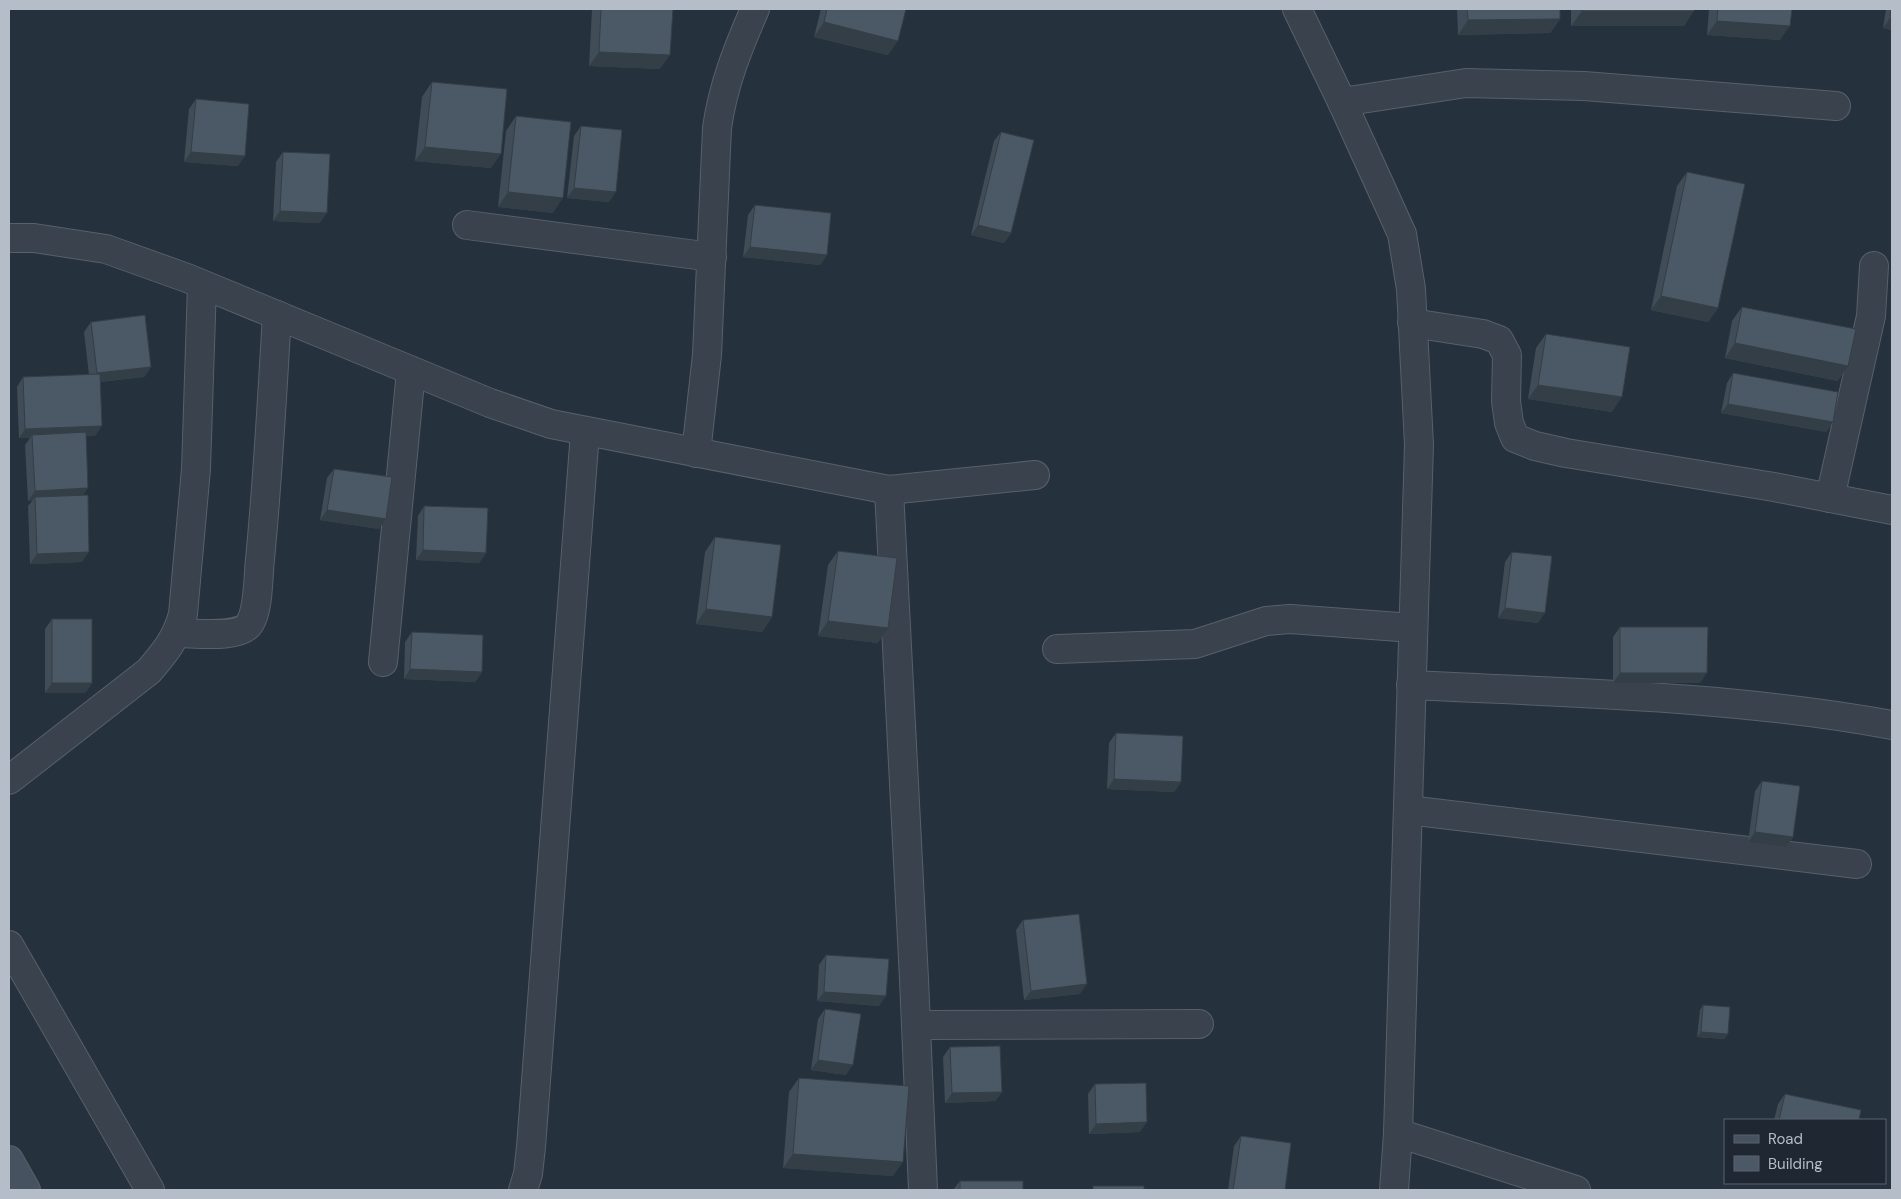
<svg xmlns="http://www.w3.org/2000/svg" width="1901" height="1199" viewBox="0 0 1901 1199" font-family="'DM Sans',sans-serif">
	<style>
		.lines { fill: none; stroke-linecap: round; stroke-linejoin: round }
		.minor-casing { stroke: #57606b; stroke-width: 30 }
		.tertiary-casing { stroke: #57606b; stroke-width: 30 }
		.secondary-casing { stroke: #57606b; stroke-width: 30 }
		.minor { stroke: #39424d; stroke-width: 28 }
		.tertiary { stroke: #39424d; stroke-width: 28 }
		.secondary { stroke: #475260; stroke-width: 28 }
		.wall { fill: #404c57 }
		.shaded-wall { fill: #343e47 }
		.building { fill: #4b5865; stroke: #343e47 }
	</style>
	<rect width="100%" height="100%" fill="#25313d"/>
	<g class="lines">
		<!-- minor casing -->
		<g class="minor-casing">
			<g id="minor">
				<polyline points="1297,9 1342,102 1402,234 1411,289 1419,445 1398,1133 1394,1190"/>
				<polyline points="1342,102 1466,83 1584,86 1836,106"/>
				<polyline points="467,225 712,257"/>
				<polyline points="9,238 34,238 106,249 187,278 490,403 551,424 889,490 1035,475"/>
				<polyline points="1412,323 1483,334 1499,340 1507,355 1506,401 1509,423 1515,438 1535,446 1566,453 1774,487 1892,510"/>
				<path d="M696,453L707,355L717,128C723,85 738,48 755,9"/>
				<polyline points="889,490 914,979 923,1190"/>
				<polyline points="1830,498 1871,316 1874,266"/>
				<path d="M178,633C195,633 241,639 250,623C259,608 258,576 260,559C268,478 272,396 277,315"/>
				<polyline points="1057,649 1195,644 1266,621 1290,619 1413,628"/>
				<polyline points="383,662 411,371"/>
				<path d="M1411,685C1572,693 1734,696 1892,725"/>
				<path d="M9,780L149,671C166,651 176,639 183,614L196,469L202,285"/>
				<polyline points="1408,810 1857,864"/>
				<polyline points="916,1025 1199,1024"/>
				<polyline points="1398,1133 1576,1190"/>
				<polyline points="523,1190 528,1174 531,1147 585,432"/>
			</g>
		</g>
		<!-- tertiary casing -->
		<g class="tertiary-casing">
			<polyline id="tertiary" points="9,945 150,1190"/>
		</g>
		<!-- secondary casing -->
		<g class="secondary-casing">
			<polyline id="secondary" points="9,1160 26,1190"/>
		</g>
		<!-- minor -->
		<use href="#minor" class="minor"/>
		<!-- tertiary -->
		<use href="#tertiary" class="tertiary"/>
		<!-- secondary -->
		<use href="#secondary" class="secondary"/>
	</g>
	<!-- wall -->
	<g class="wall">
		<polygon points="592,9 673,9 660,69 589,66"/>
		<polygon points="821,9 906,9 888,55 814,37"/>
		<polygon points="1457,9 1560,9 1560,19 1550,33 1458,35"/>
		<polygon points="1571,9 1694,9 1684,26 1571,26"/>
		<polygon points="1709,9 1792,9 1780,40 1707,35"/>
		<polygon points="1886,9 1892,9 1892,30 1883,28"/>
		<polygon points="432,82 491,168 415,161 422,97"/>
		<polygon points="196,99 238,166 184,162 189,109"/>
		<polygon points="516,116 553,213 498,207 506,131"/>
		<polygon points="581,126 609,202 567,198 574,136"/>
		<polygon points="1001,132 1011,233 1004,243 971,235 994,141"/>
		<polygon points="283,152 320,223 273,221 276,162"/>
		<polygon points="1687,172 1718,308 1708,322 1651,310 1677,186"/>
		<polygon points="755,205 827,255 820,265 743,257 748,215"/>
		<polygon points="1742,307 1838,381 1725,358 1732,321"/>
		<polygon points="91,322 151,367 144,377 100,382 95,436 86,436 82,562 30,564 28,506 32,501 28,501 25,445 30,438 19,438 17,387 23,377 89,375 84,332"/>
		<polygon points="1546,334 1612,412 1528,399 1536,348"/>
		<polygon points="1733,373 1833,422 1826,432 1721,413 1727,383"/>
		<polygon points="334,469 379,529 320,520 327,478"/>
		<polygon points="424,506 486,553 479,563 416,560 418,516"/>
		<polygon points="715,537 772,617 762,632 696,624 705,552"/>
		<polygon points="838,551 878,643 818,636 828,565"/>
		<polygon points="1512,552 1538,623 1498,618 1505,562"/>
		<polygon points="52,619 92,683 85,693 45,693 45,629"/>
		<polygon points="1620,627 1700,683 1613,683 1613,637"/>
		<polygon points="412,632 482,672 475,682 404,679 405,642"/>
		<polygon points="1116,733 1181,782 1174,792 1107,789 1109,743"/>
		<polygon points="1762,781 1793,837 1786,847 1748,842 1755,791"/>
		<polygon points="1023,920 1080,994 1024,1000 1016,930"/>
		<polygon points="826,955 879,1006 817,1001 819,965"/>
		<polygon points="1703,1005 1728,1034 1724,1039 1697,1037 1700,1010"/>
		<polygon points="825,1009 846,1075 811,1070 818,1019"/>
		<polygon points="950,1047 1002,1092 995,1101 945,1103 943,1057"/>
		<polygon points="799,1078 893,1176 783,1168 789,1092"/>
		<polygon points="1095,1084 1140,1132 1089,1134 1088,1094"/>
		<polygon points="1785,1094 1859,1120 1774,1120 1778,1104"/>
		<polygon points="1241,1136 1285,1190 1228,1190 1234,1146"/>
		<polygon points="960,1181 1023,1190 953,1190"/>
	</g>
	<!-- shaded-wall -->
	<g class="shaded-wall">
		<polygon points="1582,11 1694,11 1684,26 1571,26"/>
		<polygon points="1890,18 1892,19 1892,30 1883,28"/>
		<polygon points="1560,19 1550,33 1458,35 1468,20"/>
		<polygon points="1717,21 1790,26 1780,40 1707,35"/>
		<polygon points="824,22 898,41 888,55 814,37"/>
		<polygon points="599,52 670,55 660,69 589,66"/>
		<polygon points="425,147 501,154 491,168 415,161"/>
		<polygon points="191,152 245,156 238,166 184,162"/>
		<polygon points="574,188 616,192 609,202 567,198"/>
		<polygon points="508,192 563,198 553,213 498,207"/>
		<polygon points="280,211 327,213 320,223 273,221"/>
		<polygon points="978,225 1011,233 1004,243 971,235"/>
		<polygon points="750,247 827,255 820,265 743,257"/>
		<polygon points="1661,296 1718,308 1708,322 1651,310"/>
		<polygon points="1735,343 1848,366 1838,381 1725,358"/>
		<polygon points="151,367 144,377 90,383 97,373"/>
		<polygon points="1538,385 1622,397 1612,412 1528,399"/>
		<polygon points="1728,404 1833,422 1826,432 1721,413"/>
		<polygon points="102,426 95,436 32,438 32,435 30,438 19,438 25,429"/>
		<polygon points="88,488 81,498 35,497 32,501 28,501 35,491"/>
		<polygon points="327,510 386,519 379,529 320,520"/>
		<polygon points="423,550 486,553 479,563 416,560"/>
		<polygon points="89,552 82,562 30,564 37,554"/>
		<polygon points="1505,608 1545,613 1538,623 1498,618"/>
		<polygon points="706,609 772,617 762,632 696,624"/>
		<polygon points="828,621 888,628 878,643 818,636"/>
		<polygon points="410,669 482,672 475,682 404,679"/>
		<polygon points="1620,673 1707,673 1700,683 1613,683"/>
		<polygon points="52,683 92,683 85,693 45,693"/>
		<polygon points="1114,779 1181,782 1174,792 1107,789"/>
		<polygon points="1755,832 1793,837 1786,847 1748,842"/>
		<polygon points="1087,984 1080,994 1024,1000 1031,991"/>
		<polygon points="824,992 886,996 879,1006 817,1001"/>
		<polygon points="1701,1032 1728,1034 1724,1039 1697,1037"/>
		<polygon points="818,1060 853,1065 846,1075 811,1070"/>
		<polygon points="1002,1092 995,1101 945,1103 952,1093"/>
		<polygon points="1147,1122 1140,1132 1089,1134 1096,1124"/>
		<polygon points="793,1154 903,1162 893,1176 783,1168"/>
	</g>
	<!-- building -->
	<g class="building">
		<polygon points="601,9 673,9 670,55 599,52"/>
		<polygon points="827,9 906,9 898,41 824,22"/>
		<polygon points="1467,9 1560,9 1560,19 1468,20"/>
		<rect x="1582" y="9" width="112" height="2"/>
		<polygon points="1718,9 1792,9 1790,26 1717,21"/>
		<polygon points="1891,9 1892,9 1892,19 1890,18"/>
		<polygon points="432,82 507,89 501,154 425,147"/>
		<polygon points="196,99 249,104 245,156 191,152"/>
		<polygon points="516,116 571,122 563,198 508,192"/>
		<polygon points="581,126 622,130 616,192 574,188"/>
		<polygon points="1001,132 1034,140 1011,233 978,225"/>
		<polygon points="283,152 330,154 327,213 280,211"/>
		<polygon points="1687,172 1745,184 1718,308 1661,296"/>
		<polygon points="755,205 831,213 827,255 750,247"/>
		<polygon points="1742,307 1856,329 1848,366 1735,343"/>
		<polygon points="145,315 151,367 97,373 91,322"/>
		<polygon points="1546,334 1630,347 1622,397 1538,385"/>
		<polygon points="1733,373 1838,392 1833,422 1728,404"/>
		<polygon points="100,374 102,426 25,429 23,377"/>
		<polygon points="86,432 88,488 35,491 32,435"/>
		<polygon points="334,469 392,477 386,519 327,510"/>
		<polygon points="88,495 89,552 37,554 35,497"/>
		<polygon points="424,506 488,508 486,553 423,550"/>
		<polygon points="715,537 781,545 772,617 706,609"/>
		<polygon points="838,551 897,558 888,628 828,621"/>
		<polygon points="1512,552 1552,556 1545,613 1505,608"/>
		<rect x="52" y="619" width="40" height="64"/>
		<polygon points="1620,627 1708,627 1707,673 1620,673"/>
		<polygon points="412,632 483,635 482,672 410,669"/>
		<polygon points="1116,733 1183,736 1181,782 1114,779"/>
		<polygon points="1762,781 1800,786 1793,837 1755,832"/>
		<polygon points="1079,914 1087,984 1031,991 1023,920"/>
		<polygon points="826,955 889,959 886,996 824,992"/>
		<polygon points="1703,1005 1730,1007 1728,1034 1701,1032"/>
		<polygon points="825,1009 861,1014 853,1065 818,1060"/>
		<polygon points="1000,1046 1002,1092 952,1093 950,1047"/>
		<polygon points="799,1078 909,1086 903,1162 793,1154"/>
		<polygon points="1146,1083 1147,1122 1096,1124 1095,1084"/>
		<polygon points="1785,1094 1861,1110 1859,1120 1779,1120"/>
		<polygon points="1241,1136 1291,1143 1285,1190 1233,1190"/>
		<rect x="960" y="1181" width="63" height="9"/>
		<rect x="1093" y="1186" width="51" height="4"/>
	</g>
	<!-- border -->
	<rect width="1901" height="1199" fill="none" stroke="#b5bdc8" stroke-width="20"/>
	<!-- legend -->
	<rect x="1724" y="1119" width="162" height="65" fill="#1e2732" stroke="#5a636e"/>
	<rect x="1734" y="1135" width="25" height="8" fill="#475260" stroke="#5a636e"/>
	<text x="1768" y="1144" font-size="15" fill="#b5bdc8">Road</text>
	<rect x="1734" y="1156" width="25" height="15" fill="#4b5865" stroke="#5a636e"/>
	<text x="1768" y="1169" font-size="15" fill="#b5bdc8">Building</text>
</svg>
